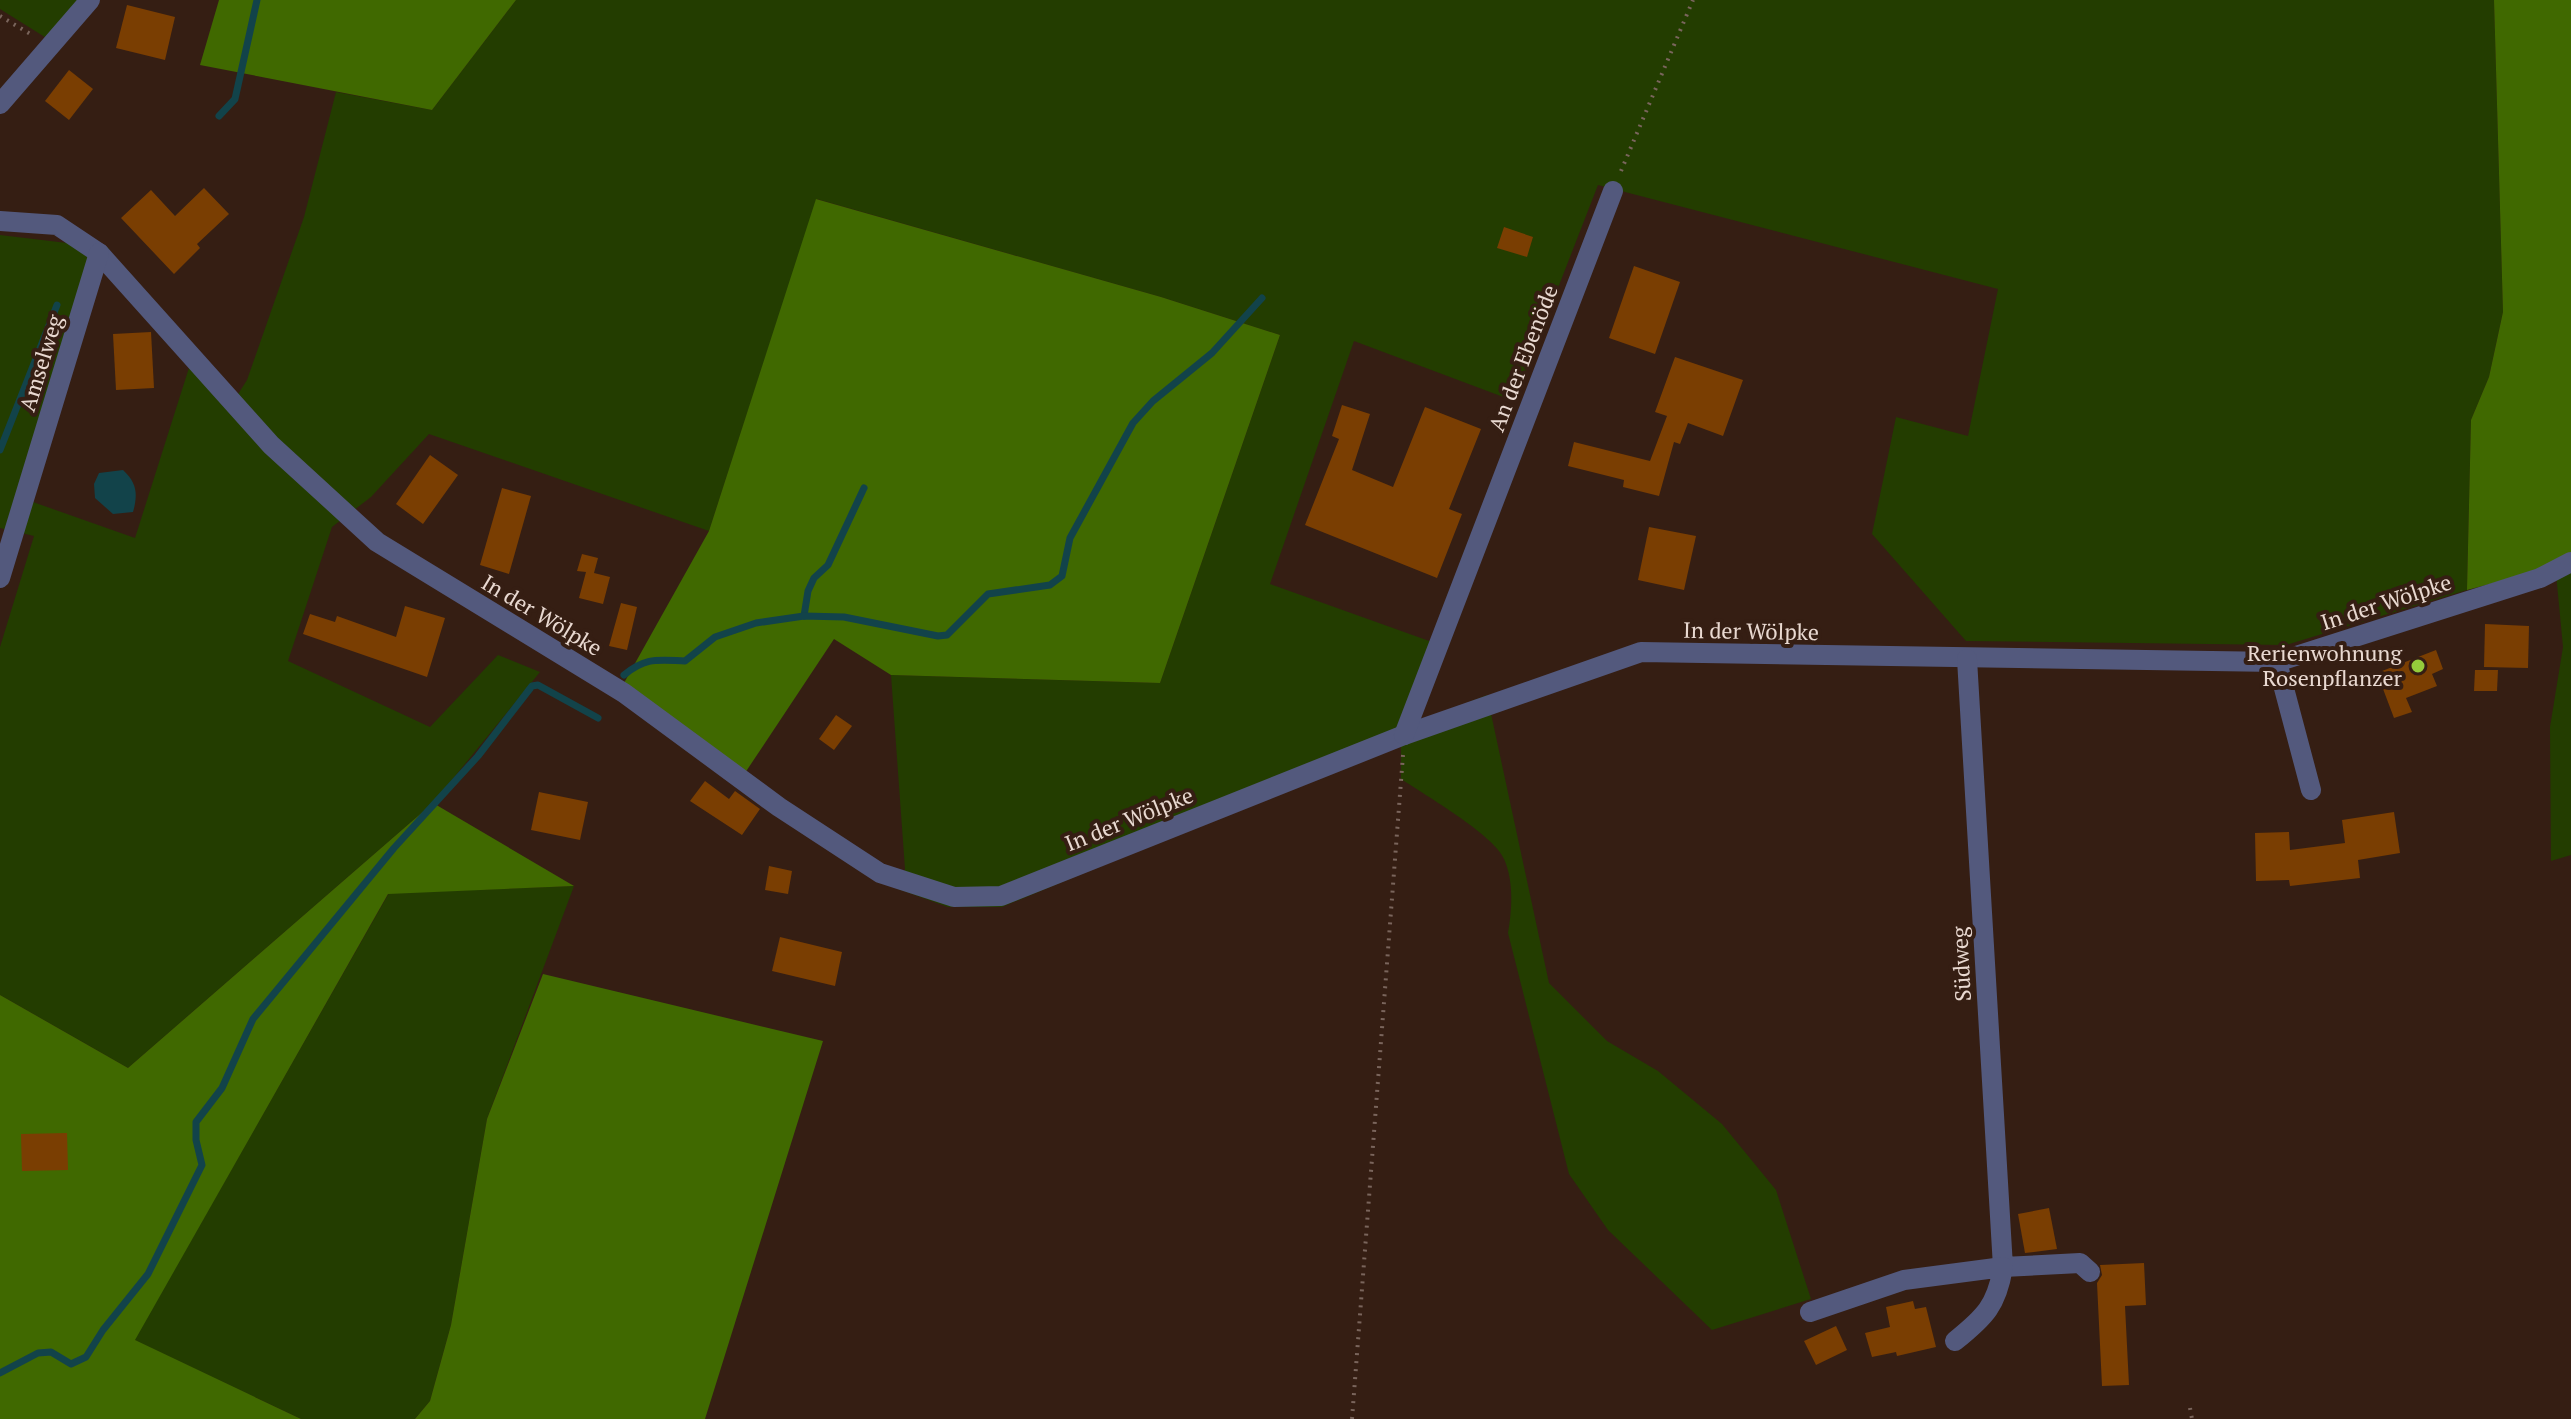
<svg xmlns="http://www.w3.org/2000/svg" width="2571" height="1419" viewBox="0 0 2571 1419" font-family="'PT Serif',serif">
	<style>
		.green { fill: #233d00 }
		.forest { fill: #406900 }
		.water { fill: #12434a }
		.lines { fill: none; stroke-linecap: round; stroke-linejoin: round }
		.stream { stroke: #12434a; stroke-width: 7 }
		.building { fill: #7a3e02 }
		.path { stroke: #7a655c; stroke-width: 4; stroke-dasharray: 2 6; stroke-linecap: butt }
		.minor { stroke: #53597d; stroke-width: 20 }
		.poi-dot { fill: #95cc3b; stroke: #351e13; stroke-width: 3 }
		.labels { text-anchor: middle; stroke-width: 8; stroke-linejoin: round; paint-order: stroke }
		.street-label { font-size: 22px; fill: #e9d9d1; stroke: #351e13 }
		.poi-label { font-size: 22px; fill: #e9d9d1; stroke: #351e13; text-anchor: end }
	</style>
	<rect width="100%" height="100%" fill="#351e13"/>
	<!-- green -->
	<g class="green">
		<polygon points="0,0 82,0 48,39 0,9"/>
		<path d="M516,0H2494L2503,312L2489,377L2471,420L2467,590L2286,645L1966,641L1872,534L1896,417L1968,436L1998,289L1598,185L1514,401L1354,341L1270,584L1432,642L1402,729L1487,695L1549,983L1607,1041L1658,1071L1722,1124L1776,1190L1811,1299L1712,1330L1608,1230L1569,1174L1508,933C1512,910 1514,881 1504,859C1494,835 1425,795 1401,779V741L1002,907H948L898,889L905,869L891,675L1160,683L1280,335L1161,297L817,199L709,531L429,434L371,497L332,527L288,661L430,727L498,655L540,672L433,803L128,1068L0,995V647L34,536L0,528V235L109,248L33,502L135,538L194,352L233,402L247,380L304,217L336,92L432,110Z"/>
		<polygon points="2571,555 2571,855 2551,861 2550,727 2563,647 2555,563"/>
		<polygon points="574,886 487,1119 451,1325 430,1401 415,1419 301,1419 134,1340 389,893"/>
	</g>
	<!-- forest -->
	<g class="forest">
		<polygon points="219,0 516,0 432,110 200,65"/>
		<polygon points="2494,0 2571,0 2571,555 2540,571 2467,590 2471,420 2489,377 2503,312"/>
		<polygon points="816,199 1161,297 1280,335 1160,683 891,675 834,639 745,773 624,683 709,531"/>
		<polygon points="433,803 574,886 388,894 135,1340 301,1419 0,1419 0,995 128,1068"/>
		<polygon points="543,974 823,1041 705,1419 415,1419 430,1401 451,1325 487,1119"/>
	</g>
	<!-- water -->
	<path class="water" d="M123,470C137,483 138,494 133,512L113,514L95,498L94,484L99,473Z"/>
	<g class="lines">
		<!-- stream -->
		<g class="stream">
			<polyline points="219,116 235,99 257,0"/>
			<polyline points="0,450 57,305"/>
			<polyline points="804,616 808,591 814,578 828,565 864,488"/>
			<path d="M624,675C646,657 657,660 685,661L715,637L756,623L804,616L844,617L938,636L947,635L988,594L1050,585L1062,576L1070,538L1133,423L1153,401L1212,353L1262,298"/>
			<polyline points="0,1373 38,1353 51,1352 71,1364 86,1357 103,1330 148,1274 202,1165 196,1140 196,1122 222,1088 253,1019 394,848 478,756 532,686 538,685 598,718"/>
		</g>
	</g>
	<!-- building -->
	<g class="building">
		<polygon points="127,5 175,17 165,60 116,48"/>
		<polygon points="69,70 93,89 69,120 45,101"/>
		<polygon points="204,188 229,214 197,244 200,248 174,274 121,218 151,190 175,216"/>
		<polygon points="1504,227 1533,237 1527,257 1497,248"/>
		<polygon points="1634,266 1680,282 1655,354 1609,338"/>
		<polygon points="151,332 154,388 116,390 113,334"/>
		<polygon points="1675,357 1743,380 1723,436 1688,423 1680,444 1674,442 1659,496 1623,487 1624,480 1568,466 1574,442 1650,461 1667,416 1655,412"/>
		<polygon points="1342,405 1370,414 1352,470 1393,487 1425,407 1481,429 1449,509 1462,514 1437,578 1305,525 1339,439 1332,436"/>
		<polygon points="430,455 458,475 423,524 396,504"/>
		<polygon points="502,488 531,496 509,574 480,565"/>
		<polygon points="1649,527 1696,536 1684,590 1638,580"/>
		<polygon points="582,554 598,558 594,573 610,577 603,604 579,598 586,572 577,571"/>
		<polygon points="621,603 637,607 627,650 609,646"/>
		<polygon points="405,606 445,618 427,677 303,634 310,614 335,622 337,616 396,637"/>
		<polygon points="2485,624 2529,626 2528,668 2484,667"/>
		<polygon points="2436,650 2443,669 2432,674 2437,686 2406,698 2412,712 2394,718 2377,673"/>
		<polygon points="2475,670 2498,670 2497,691 2474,691"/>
		<polygon points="836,715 852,726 834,750 819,739"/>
		<polygon points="705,781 729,799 735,791 760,809 742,835 690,801"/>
		<polygon points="539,792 588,802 580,840 531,830"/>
		<polygon points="2394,812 2400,853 2358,860 2360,878 2290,886 2289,880 2256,881 2255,833 2289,832 2290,850 2345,843 2342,820"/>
		<polygon points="769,866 792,871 788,894 765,890"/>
		<polygon points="780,937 842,952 835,986 772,971"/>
		<polygon points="67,1133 68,1170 22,1171 21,1134"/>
		<polygon points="2049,1208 2057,1249 2025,1253 2018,1214"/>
		<polygon points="2144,1263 2146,1305 2125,1306 2129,1385 2102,1386 2097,1283 2102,1275 2100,1265"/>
		<polygon points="1913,1301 1915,1309 1926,1307 1936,1347 1897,1356 1896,1352 1872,1357 1865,1333 1890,1327 1886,1307"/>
		<polygon points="1836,1326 1847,1350 1816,1365 1804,1341"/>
	</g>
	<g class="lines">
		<!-- path -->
		<g class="path">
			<polyline points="0,16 32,35"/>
			<polyline points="1621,171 1693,0"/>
			<polyline points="2190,1408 2192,1419"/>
			<polyline points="1352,1419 1403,755"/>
		</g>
		<!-- minor -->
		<g class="minor">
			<polyline points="0,104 90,0"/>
			<polyline points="0,221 57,225 99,253 271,445 377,542 624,693 779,807 880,873 954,897 1001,896 1404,735 1641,652 2277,662 2540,578 2571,562"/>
			<polyline points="0,578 99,253"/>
			<polyline points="1967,659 2003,1267 2080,1263 2090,1272"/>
			<polyline points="2277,662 2311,790"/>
			<polyline points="1404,735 1613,191"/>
			<path d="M1810,1312L1904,1280L2003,1267C1997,1305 1985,1317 1955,1341"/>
		</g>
	</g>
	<!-- markers -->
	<circle class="poi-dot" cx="2418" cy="666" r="8"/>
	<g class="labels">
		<!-- street labels -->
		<g class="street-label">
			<text transform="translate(1523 358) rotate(-69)" y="8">An der Ebenöde</text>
			<text transform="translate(41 363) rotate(-73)" y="8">Amselweg</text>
			<text transform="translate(2386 602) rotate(-18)" y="8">In der Wölpke</text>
			<text transform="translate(542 615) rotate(31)" y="8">In der Wölpke</text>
			<text transform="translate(1751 631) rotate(1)" y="8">In der Wölpke</text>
			<text transform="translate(1129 819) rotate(-22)" y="8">In der Wölpke</text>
			<text transform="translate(1961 964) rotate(-93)" y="8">Südweg</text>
		</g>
		<!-- poi labels -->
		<g class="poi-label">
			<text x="2402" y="661">Rerienwohnung<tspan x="2402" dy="25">Rosenpflanzer</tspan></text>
		</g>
	</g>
</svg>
